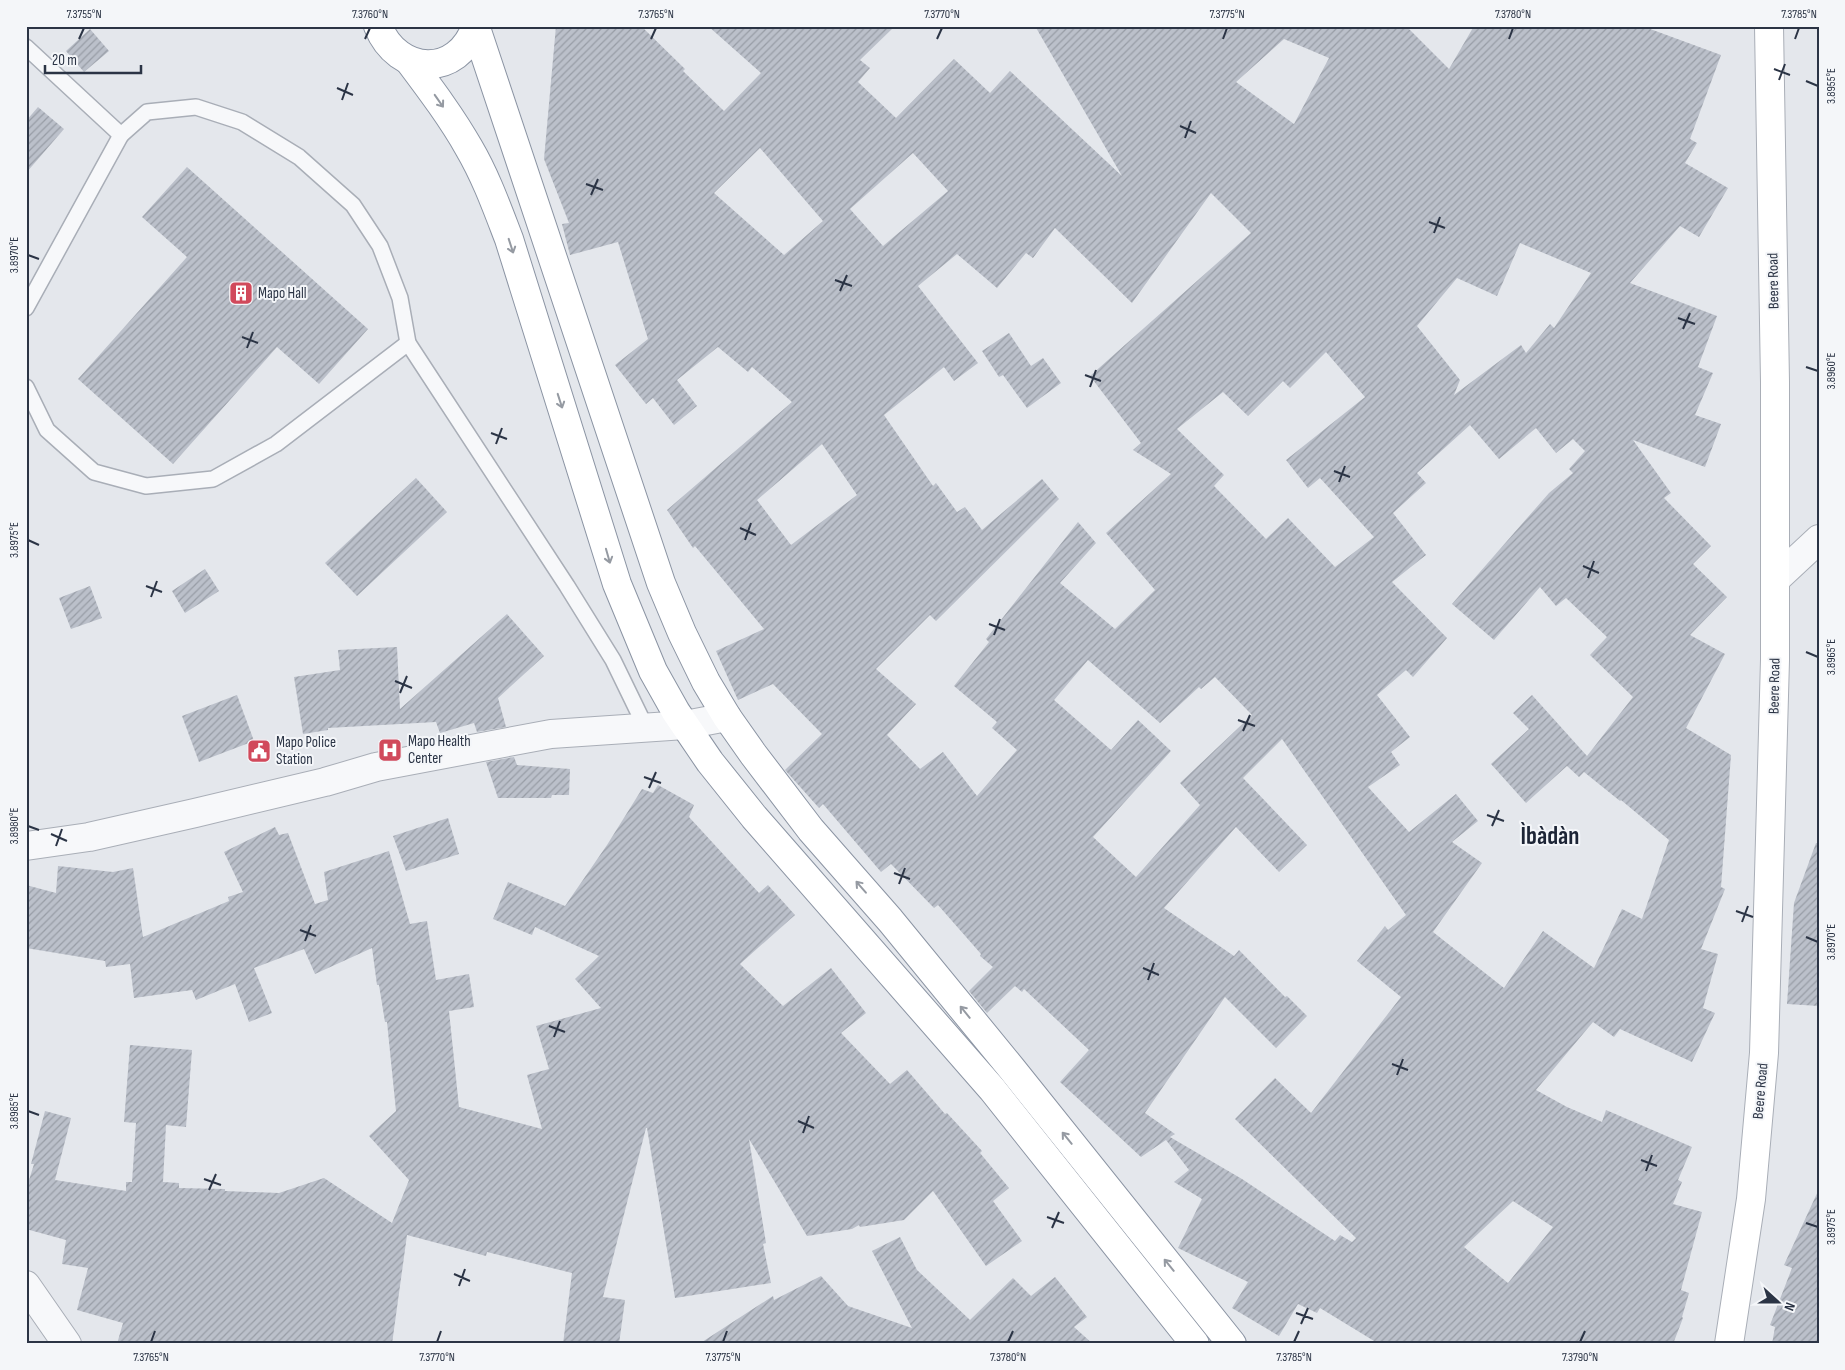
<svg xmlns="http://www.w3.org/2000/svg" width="1845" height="1370" viewBox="0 0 1845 1370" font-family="'Sofia Sans Condensed',sans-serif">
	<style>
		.building { fill: url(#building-hatch); fill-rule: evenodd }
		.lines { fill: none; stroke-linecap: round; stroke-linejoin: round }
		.lane-casing { stroke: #a9aeb7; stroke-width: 18 }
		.street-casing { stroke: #a9aeb7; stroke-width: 30 }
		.secondary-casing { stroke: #a9aeb7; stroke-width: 30 }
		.highway-casing { stroke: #8b94a3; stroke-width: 30 }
		.lane { stroke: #f7f8fa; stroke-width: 15 }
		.street { stroke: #f7f8fa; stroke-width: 28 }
		.secondary { stroke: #fff; stroke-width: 28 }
		.highway { stroke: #fff; stroke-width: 28 }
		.oneway { stroke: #959aa2 }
		.ticks { fill: none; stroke: #2b3445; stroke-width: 2 }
		.labels { text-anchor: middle; stroke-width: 4; stroke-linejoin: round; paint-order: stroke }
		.street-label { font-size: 15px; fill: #2b3445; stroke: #f4f6f9 }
		.poi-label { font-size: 15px; fill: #2b3445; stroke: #f4f6f9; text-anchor: start }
		.town-label { font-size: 25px; font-weight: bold; fill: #1d2536; stroke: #f4f6f9 }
		.neatline { fill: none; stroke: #2b3445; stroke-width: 2 }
		.ticks-label { font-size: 12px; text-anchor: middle; fill: #2b3445 }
	</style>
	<defs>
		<pattern id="building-hatch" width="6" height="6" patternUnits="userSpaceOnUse" patternTransform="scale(1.25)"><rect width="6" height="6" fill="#bbc0ca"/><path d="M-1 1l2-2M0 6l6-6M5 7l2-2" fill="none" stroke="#989da6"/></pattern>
	</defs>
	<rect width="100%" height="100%" fill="#e4e7ec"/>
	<!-- building -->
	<g class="building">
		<path d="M556,26H641L685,69L683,71L724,111L761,73L708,26H895L860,60L870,68L858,82L896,118L954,59L990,93L1010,71L1122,176L1035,26H1406L1449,69L1474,26H1642L1721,55L1690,139L1697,143L1685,163L1728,188L1699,237L1680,226L1630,283L1717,316L1698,367L1713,373L1695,415L1721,424L1705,467L1633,440L1671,493L1664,498L1711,546L1693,564L1727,597L1690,635L1725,654L1686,728L1731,755L1721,887L1725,889L1701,949L1718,954L1703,1008L1715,1013L1692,1062L1620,1029L1614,1037L1593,1022L1536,1090L1567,1107L1602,1122L1606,1110L1692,1147L1678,1180L1682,1182L1673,1204L1702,1212L1681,1290L1689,1293L1682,1317L1683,1318L1673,1344H1379L1320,1308L1317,1313L1298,1304L1279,1336L1232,1308L1248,1282L1178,1248L1202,1199L1174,1182L1189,1170L1166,1140L1141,1157L1060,1082L1089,1050L1024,989L1022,992L1015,986L987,1013L969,991L993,967L980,956L981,954L938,905L934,908L891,864L881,872L823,804L819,808L785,770L822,734L773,684L738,700L716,651L764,629L695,546L693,548L667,510L792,402L752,367L748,372L718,347L677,380L697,406L674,425L653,398L646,404L615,365L648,339L618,242L570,255L562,224L569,223L544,159ZM1284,39L1329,58L1294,124L1236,82ZM760,148L823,221L784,255L714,193ZM913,153L948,191L883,246L850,209ZM1211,193L1251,233L1090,376L1141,443L1133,450L1171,474L1106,533L1155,590L1115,629L1060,583L1096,543L1078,522L986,639L989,642L954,686L997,722L992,728L1017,750L977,796L943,752L920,769L887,735L916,704L876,669L930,615L936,621L1059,499L1042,479L982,530L965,507L957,512L936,483L933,486L884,415L944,367L954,381L978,363L918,286L957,254L997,288L1026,253L1033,258L1055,228L1132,303ZM1520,243L1591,273L1554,328L1550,324L1526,353L1521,345L1454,395L1460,380L1417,326L1457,278L1497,296ZM1326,352L1365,397L1286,460L1308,488L1320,478L1374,537L1335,567L1288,518L1266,539L1214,486L1224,475L1177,429L1223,392L1248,416L1283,381L1290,388ZM1470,425L1499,459L1536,428L1556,453L1573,439L1585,451L1569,469L1573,473L1549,493L1452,604L1494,640L1540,587L1556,606L1566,598L1607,637L1590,655L1633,697L1587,756L1532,695L1513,713L1529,729L1491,764L1526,803L1567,766L1579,777L1584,772L1620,801L1621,800L1669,840L1642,919L1622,909L1594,968L1543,931L1504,988L1433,932L1482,863L1452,842L1478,821L1456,794L1409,832L1368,787L1400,765L1391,752L1410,737L1377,695L1406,670L1413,677L1447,638L1392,582L1426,555L1393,513L1426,483L1417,473ZM822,444L857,495L791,545L757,500ZM1088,660L1160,723L1199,687L1201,689L1215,677L1252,715L1180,783L1200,805L1136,877L1093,837L1171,751L1138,720L1111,750L1054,700ZM1282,739L1406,915L1388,930L1385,926L1357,961L1401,997L1311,1113L1275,1078L1235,1119L1356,1238L1352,1242L1340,1235L1335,1241L1242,1179L1170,1137L1175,1134L1145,1113L1225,997L1276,1048L1307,1016L1287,996L1285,997L1239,950L1234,956L1164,908L1236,827L1279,872L1307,845L1243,778ZM1513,1201L1553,1227L1508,1283L1464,1247Z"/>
		<polygon points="90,29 109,51 84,72 66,51"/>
		<polygon points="38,107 64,129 26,173 26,121"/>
		<polygon points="187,167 368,329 319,384 277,347 173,464 78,379 187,257 142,217"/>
		<polygon points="1009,333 1031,366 1043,358 1061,383 1027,408 1003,375 999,377 982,351"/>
		<polygon points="416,478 447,512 357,596 325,563"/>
		<polygon points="205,569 219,591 185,613 172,591"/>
		<polygon points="90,586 102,618 71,629 59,598"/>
		<polygon points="507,614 544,656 498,698 506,727 477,732 474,723 440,733 436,722 328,728 328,730 303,734 294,677 340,670 338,650 397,647 400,709"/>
		<polygon points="237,695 254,741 199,762 182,716"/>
		<polygon points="514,757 517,765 570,769 569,795 552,795 551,798 498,798 486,762"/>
		<polygon points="658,785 694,805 689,817 759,893 768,885 795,915 740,964 783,1006 831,968 866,1013 841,1033 890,1084 907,1070 945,1114 947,1113 982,1151 980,1153 1009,1188 993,1201 1022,1241 986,1266 933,1191 904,1220 860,1227 859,1225 852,1229 807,1236 749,1139 766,1243 763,1244 771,1283 675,1298 647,1128 646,1128 603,1297 625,1300 619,1344 563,1344 572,1273 487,1252 486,1256 407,1235 392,1344 248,1344 249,1341 117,1344 123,1323 77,1310 88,1268 62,1264 66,1240 26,1229 26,1190 34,1164 31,1164 45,1111 71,1118 55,1180 126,1191 126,1182 132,1182 136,1123 124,1122 130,1045 192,1050 186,1127 166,1125 163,1182 179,1183 179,1188 225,1189 225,1191 279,1193 324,1178 392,1223 409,1180 369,1136 396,1111 387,1022 385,1022 379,985 377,985 372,948 315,974 304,949 254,968 272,1013 249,1022 235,984 196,1000 192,990 134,998 130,964 106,967 105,961 26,948 26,885 56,893 58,866 113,872 133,868 143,937 229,901 228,897 243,892 224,852 275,827 279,835 288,833 315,904 328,900 324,872 389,851 410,924 427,921 436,980 469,974 474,1007 449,1011 459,1107 542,1129 527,1075 549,1069 536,1026 601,1008 575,979 599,956 535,927 532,935 493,919 508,882 565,906 607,845 642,789 653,793"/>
		<polygon points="448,818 459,854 406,871 393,836"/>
		<polygon points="1816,843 1819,843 1819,1006 1787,1004 1794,903"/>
		<polygon points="1819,1189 1819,1344 1772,1344 1775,1327 1770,1325 1792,1268 1784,1265"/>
		<polygon points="900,1237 917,1270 970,1320 1013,1278 1031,1296 1055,1277 1087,1317 1074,1327 1093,1344 699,1344 773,1296 774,1300 821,1276 848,1306 912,1328 872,1251"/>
	</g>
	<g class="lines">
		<!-- lane casing -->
		<g class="lane-casing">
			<g id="lane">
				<polyline points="26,47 121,135 147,112 196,107 242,122 299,157 353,205 380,246 400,298 408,343 567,586 613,660 646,728"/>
				<polyline points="26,308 121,135"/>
				<polyline points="26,387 47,430 94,472 146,486 213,479 276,444 408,343"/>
			</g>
		</g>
		<!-- street casing -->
		<g class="street-casing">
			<g id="street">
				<polyline points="1775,580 1819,539"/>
				<polyline points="26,846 89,837 195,813 325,782 376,767 551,734 685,725 727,717"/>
				<polyline points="26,1285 67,1344"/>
			</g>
		</g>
		<!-- secondary casing -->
		<g class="secondary-casing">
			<polyline id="secondary" points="1729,1344 1751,1199 1764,1053 1775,660 1775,382 1769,26"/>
		</g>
		<!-- highway casing -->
		<g class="highway-casing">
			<g id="highway">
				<path d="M378,26C398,76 458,78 476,26"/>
				<polyline points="476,28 661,583 682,633 706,682 727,717 753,754 811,830 890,920 1012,1069 1232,1344"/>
				<path d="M410,62C431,90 452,118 469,148C486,177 497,208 509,239L617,584L653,671L676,712L710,762L754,817L992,1089L1195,1344"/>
			</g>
		</g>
		<!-- lane -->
		<use href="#lane" class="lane"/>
		<!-- street -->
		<use href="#street" class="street"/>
		<!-- secondary -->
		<use href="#secondary" class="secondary"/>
		<!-- highway -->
		<use href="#highway" class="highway"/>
	</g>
	<!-- one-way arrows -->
	<defs><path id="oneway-shaft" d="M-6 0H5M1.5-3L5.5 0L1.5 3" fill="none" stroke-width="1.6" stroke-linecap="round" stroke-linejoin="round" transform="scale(1.25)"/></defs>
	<g class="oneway">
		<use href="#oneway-shaft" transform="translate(439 101) rotate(55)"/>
		<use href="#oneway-shaft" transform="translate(511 246) rotate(72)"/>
		<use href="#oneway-shaft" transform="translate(560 401) rotate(72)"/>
		<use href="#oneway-shaft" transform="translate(608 556) rotate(74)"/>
		<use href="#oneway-shaft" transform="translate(861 887) rotate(-131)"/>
		<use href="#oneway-shaft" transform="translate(965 1012) rotate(-129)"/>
		<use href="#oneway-shaft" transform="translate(1067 1138) rotate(-129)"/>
		<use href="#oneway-shaft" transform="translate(1169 1265) rotate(-129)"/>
	</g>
	<!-- ticks -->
	<path class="ticks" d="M79,39L84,28M365,39L370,28M651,39L656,28M937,39L942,28M1223,39L1227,28M1509,39L1513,28M1795,39L1799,28M1774,69L1790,75M1779,80L1785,64M1806,81L1818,86M337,88L353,95M342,100L348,83M1180,126L1196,133M1185,138L1191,121M586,184L603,190M591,195L598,179M1429,222L1445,228M1434,233L1440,217M28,255L39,259M835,280L852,286M840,291L847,275M1678,318L1695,324M1683,329L1690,313M242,337L258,343M247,348L253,332M1806,367L1818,371M1085,375L1101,381M1090,387L1096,370M491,433L507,439M496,444L502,428M1334,471L1350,477M1339,482L1345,466M740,528L756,535M28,540L39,545M745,540L751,523M1583,566L1599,573M1588,578L1594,561M146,586L162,592M151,597L157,581M989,624L1005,630M994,635L1000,619M1806,652L1818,657M395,681L412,688M400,693L407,676M1238,720L1255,726M1243,731L1250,715M644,777L661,783M649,788L656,772M1487,815L1504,821M28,826L39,830M1492,826L1499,810M51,834L67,841M56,846L62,829M894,873L910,879M899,884L905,868M1736,911L1753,917M1742,922L1748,906M300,930L316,936M1806,937L1818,942M305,941L311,925M1143,968L1159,975M1148,980L1154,963M549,1026L565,1032M554,1037L560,1021M1392,1064L1408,1070M1397,1075L1403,1059M28,1111L39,1115M798,1121L814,1128M803,1133L809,1116M1641,1160L1657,1166M1646,1171L1652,1155M204,1179L221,1185M209,1190L216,1174M1047,1217L1064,1223M1806,1223L1818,1227M1052,1228L1059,1212M454,1274L470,1281M459,1286L465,1269M1296,1313L1313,1319M1301,1324L1308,1308M151,1342L155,1331M437,1342L441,1331M723,1342L727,1331M1008,1342L1013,1331M1294,1342L1299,1331M1580,1342L1585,1331"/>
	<!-- icons -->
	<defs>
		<g id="building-square" transform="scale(1.25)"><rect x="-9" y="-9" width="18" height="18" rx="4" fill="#d1495b" stroke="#f4f6f9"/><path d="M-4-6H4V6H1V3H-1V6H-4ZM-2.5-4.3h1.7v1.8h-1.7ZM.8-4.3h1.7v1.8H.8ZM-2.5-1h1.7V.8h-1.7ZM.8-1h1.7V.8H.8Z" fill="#fff"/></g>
		<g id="hospital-square" transform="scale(1.25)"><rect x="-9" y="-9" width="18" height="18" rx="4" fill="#d1495b" stroke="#f4f6f9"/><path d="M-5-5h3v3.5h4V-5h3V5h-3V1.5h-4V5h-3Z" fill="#fff"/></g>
		<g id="civic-square" transform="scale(1.25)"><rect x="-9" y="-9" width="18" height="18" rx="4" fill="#d1495b" stroke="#f4f6f9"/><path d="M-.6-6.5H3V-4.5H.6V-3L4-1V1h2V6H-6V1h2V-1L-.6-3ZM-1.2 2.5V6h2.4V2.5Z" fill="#fff"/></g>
	</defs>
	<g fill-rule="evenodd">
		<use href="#building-square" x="241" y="293"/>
		<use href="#hospital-square" x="390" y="750"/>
		<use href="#civic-square" x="259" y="751"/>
	</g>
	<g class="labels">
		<!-- street labels -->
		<g class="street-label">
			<text transform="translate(1773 281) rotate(-91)" y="5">Beere Road</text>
			<text transform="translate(1774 686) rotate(-89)" y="5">Beere Road</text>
			<text transform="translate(1760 1091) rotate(-85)" y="5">Beere Road</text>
		</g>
		<!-- poi labels -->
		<g class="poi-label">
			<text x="258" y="298">Mapo Hall</text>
			<text x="408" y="746">Mapo Health<tspan x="408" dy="17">Center</tspan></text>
			<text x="276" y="747">Mapo Police<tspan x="276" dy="17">Station</tspan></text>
		</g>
		<!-- town labels -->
		<g class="town-label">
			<text x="1550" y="844">Ìbàdàn</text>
		</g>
	</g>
	<!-- border -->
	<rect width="1845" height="1370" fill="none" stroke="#f4f6f9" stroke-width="55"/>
	<!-- north arrow -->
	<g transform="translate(1778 1302) rotate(111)" stroke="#f4f6f9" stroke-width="4" paint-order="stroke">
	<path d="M0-4L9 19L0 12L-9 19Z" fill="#2b3445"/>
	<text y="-8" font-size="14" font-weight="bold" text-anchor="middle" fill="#2b3445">N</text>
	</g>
	<!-- scale -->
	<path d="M45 65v8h96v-8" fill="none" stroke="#2b3445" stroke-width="2.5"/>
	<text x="52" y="65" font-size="15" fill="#2b3445" stroke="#f4f6f9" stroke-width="4" paint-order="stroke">20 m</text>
	<rect x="28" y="28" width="1790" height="1314" class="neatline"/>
	<g class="ticks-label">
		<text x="84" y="18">7.3755°N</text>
		<text x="370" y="18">7.3760°N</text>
		<text x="656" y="18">7.3765°N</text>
		<text x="942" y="18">7.3770°N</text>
		<text x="1227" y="18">7.3775°N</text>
		<text x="1513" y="18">7.3780°N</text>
		<text x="1799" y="18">7.3785°N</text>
		<text transform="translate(1831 86) rotate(-90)" y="4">3.8955°E</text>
		<text transform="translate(14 255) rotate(-90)" y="4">3.8970°E</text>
		<text transform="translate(1831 371) rotate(-90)" y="4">3.8960°E</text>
		<text transform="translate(14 540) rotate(-90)" y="4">3.8975°E</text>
		<text transform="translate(1831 657) rotate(-90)" y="4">3.8965°E</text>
		<text transform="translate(14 826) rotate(-90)" y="4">3.8980°E</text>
		<text transform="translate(1831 942) rotate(-90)" y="4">3.8970°E</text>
		<text transform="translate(14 1111) rotate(-90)" y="4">3.8985°E</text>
		<text transform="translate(1831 1227) rotate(-90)" y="4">3.8975°E</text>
		<text x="151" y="1361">7.3765°N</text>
		<text x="437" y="1361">7.3770°N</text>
		<text x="723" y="1361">7.3775°N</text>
		<text x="1008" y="1361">7.3780°N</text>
		<text x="1294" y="1361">7.3785°N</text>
		<text x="1580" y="1361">7.3790°N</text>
	</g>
</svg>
